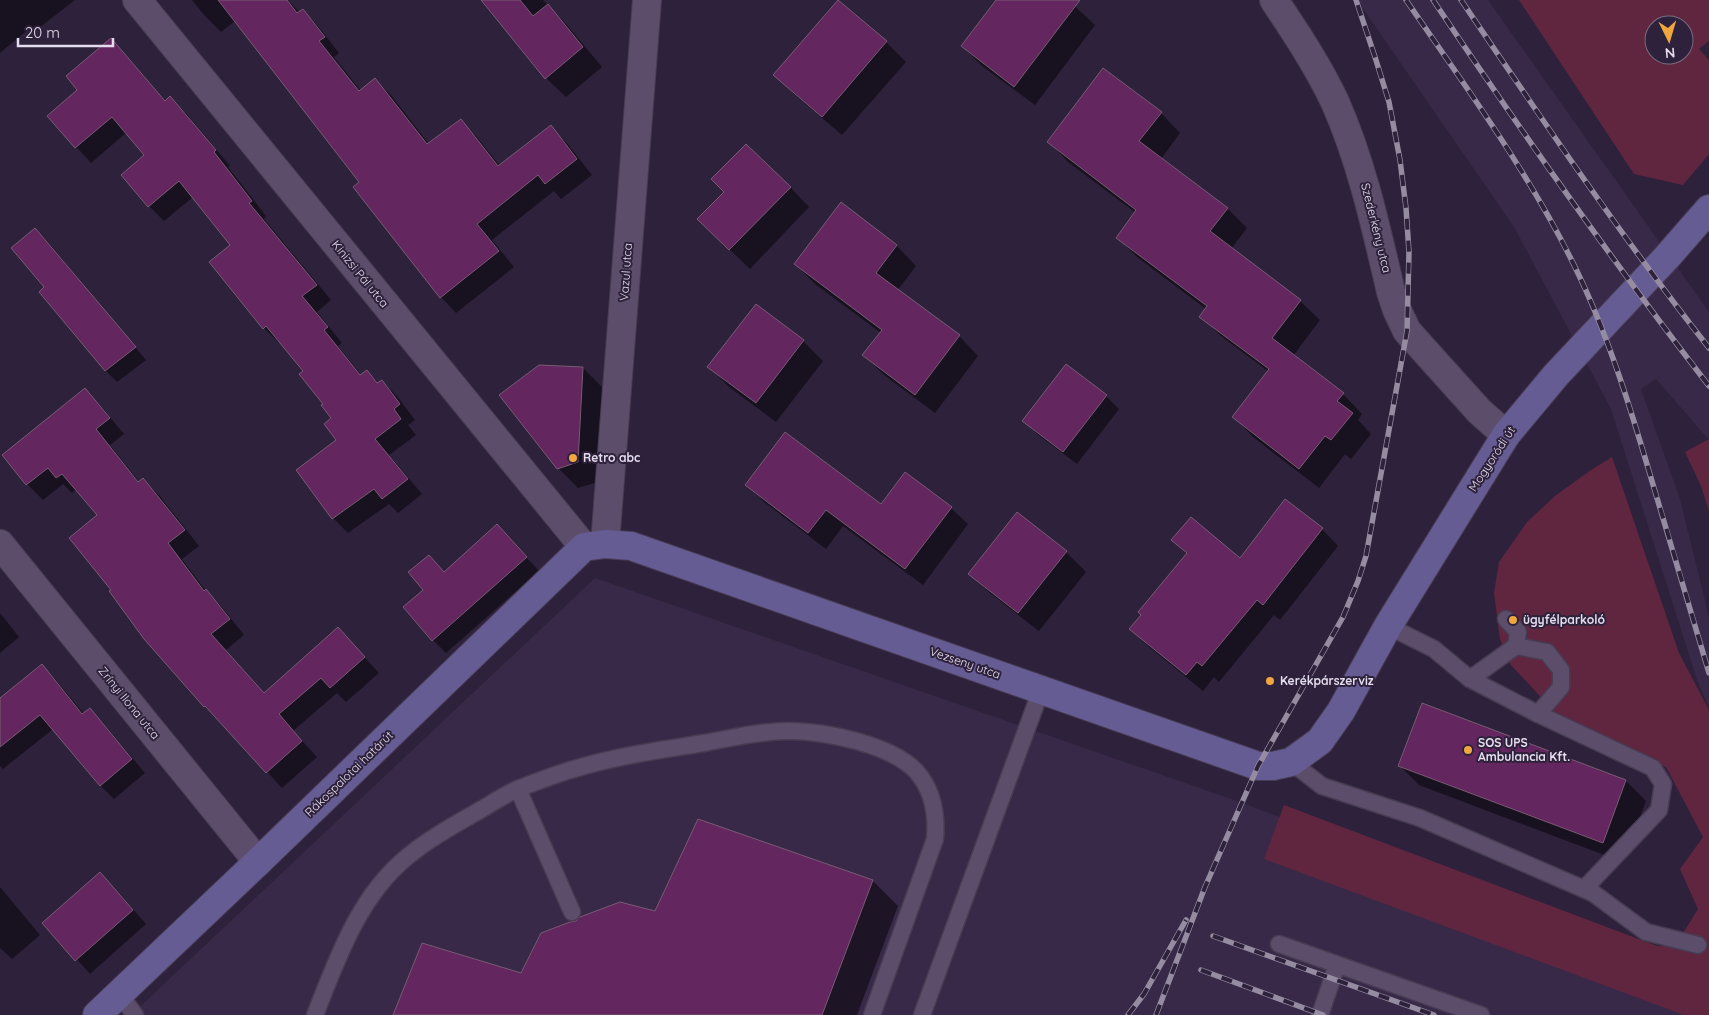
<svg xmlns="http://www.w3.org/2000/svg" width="1709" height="1015" viewBox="0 0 1709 1015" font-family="Quicksand,sans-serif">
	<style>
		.built { fill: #382948 }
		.green { fill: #61263f; fill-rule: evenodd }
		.shadow { fill: #0007 }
		.building { fill: #64265e; stroke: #775c73 }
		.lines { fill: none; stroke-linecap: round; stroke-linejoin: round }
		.lane-casing { stroke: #473c52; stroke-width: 19 }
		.street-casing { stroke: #473c52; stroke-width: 30 }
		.secondary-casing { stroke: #473c52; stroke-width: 30 }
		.lane { stroke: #5c4e6b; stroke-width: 16 }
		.street { stroke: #5c4e6b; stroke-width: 28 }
		.secondary { stroke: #665c94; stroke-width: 28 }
		.rail-casing { stroke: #958ca1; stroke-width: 5.5 }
		.rail { stroke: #2e213b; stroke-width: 4; stroke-dasharray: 11; stroke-linecap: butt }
		.poi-dot { fill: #f0a63f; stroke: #2e213b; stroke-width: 2 }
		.labels { text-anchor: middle; stroke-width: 4; stroke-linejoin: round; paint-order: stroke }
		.street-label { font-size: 12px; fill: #e4ddee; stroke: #2e213b }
		.poi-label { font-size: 12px; font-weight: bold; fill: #e4ddee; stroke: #2e213b; text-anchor: start }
	</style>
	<rect width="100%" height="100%" fill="#2e213b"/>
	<!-- built -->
	<g class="built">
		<polygon points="1357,0 1488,0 1709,312 1709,440 1656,379 1641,389 1680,499 1709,617 1709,708 1697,680 1611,409 1514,227"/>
		<polygon points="595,578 1240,802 1709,980 1709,1015 131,1015"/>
	</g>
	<!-- green -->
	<g class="green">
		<path d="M1519,0H1709V41L1699,49L1709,60V154L1683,185L1634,174ZM1654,25H1684V55H1654Z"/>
		<polygon points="1709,439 1709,511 1701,486 1685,452"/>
		<polygon points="1612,457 1679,653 1709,710 1709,1015 1684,1015 1264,859 1284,805 1657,946 1675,946 1698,909 1680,869 1703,837 1666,767 1564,722 1511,665 1500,639 1494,593 1499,562 1527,522 1555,496 1591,470"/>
	</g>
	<!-- shadow -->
	<g class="shadow">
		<polygon points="0,0 75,0 35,31 31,27 0,53"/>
		<polygon points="192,0 288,0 300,13 303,10 318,26 339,53 334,57 361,91 375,80 391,95 429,144 461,121 476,136 500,166 550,127 566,142 592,175 561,199 554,191 492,240 514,267 456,313 441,297 361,183 235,21 221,32 205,16"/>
		<polygon points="482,0 543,0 567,25 602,67 566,97 546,78"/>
		<polygon points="997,0 1068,0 1095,25 1035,105 982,66 962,46"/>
		<polygon points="839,1 886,42 906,62 842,135 794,94 775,75"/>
		<polygon points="111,40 126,55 166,102 170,98 186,113 230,166 228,167 266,216 264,219 331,300 317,312 342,343 338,346 362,376 367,372 379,383 382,381 397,396 415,420 408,425 416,435 389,455 422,494 398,513 389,504 348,533 333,518 338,440 333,418 305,371 280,342 279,343 264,328 232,246 193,197 164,221 149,206 146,155 127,132 91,163 48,116 79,90"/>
		<polygon points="1161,113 1180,133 1161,159 1227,208 1247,228 1231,249 1300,301 1320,320 1293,356 1343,394 1362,414 1358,420 1371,434 1351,459 1345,454 1319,488 1253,437 1234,417 1269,372 1221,336 1201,316 1206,309 1137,257 1117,237 1136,213 1068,162 1049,142"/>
		<polygon points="790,187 809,207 750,269 719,239"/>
		<polygon points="841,204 897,246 916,266 897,291 959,336 978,356 935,413 884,375 864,355 881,333 815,284 795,264"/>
		<polygon points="35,229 47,241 146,360 117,382 105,370 46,287"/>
		<polygon points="803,341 823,361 776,422 729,387 709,367"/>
		<polygon points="583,368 603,388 598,482 578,488 558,468"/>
		<polygon points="85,390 100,405 124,434 110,445 140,483 143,480 159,495 199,546 182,559 206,591 221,606 244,635 226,650 265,694 353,645 379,673 346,702 337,693 293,731 317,757 282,788 221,721 205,706 112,590 98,516 77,489 72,493 63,484 43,500 27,484 3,455"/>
		<polygon points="1106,396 1119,409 1077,464 1037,434 1024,420"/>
		<polygon points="747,485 881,506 951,508 968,524 923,585 843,526 826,549 764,502"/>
		<polygon points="1286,501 1322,529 1338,546 1280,620 1274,615 1219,682 1214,677 1203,691 1147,645 1131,629 1187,554 1173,540 1240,559"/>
		<polygon points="1017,514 1066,552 1086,572 1039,631 990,593 970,574"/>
		<polygon points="497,526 539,571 446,653 433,640 425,590"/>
		<polygon points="0,613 19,637 0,653"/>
		<polygon points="42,666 55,679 84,714 90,709 103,723 145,773 114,799 100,785 53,729 3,769 0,766 0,700"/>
		<polygon points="1422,705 1626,781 1646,801 1623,862 1419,785 1400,766"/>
		<polygon points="698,820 873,881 898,906 857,1015 395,1015 522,974 576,923 656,912"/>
		<polygon points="0,887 40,935 12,959 0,948"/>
		<polygon points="113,887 146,924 90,974 44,923"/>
	</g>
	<!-- building -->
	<g class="building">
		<polygon points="218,0 287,0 297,13 303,9 325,37 319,41 359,91 375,78 427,144 461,119 498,166 551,125 577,159 545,184 538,175 477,224 499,251 440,298 353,187 359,182"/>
		<polygon points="481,0 520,0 533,16 548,4 583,47 545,79"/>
		<polygon points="838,0 887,41 822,117 773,75"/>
		<polygon points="996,0 1080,0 1014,87 961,46"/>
		<polygon points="111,38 165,101 170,96 216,150 214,152 252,201 249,203 317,285 302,296 328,327 324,330 360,375 367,370 377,383 382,380 400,404 394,409 401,419 375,439 408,479 382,499 374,489 332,519 296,470 336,440 324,424 331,418 321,405 323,404 299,374 303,371 266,326 263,329 209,262 230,245 179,181 148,207 121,175 144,155 112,117 75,148 47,116 77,90 66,76"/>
		<polygon points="1103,68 1162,112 1139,141 1228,208 1210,231 1301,300 1272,338 1344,393 1337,401 1353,413 1331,440 1325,436 1299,469 1232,417 1269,369 1199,317 1207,306 1116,238 1136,210 1047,142"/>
		<polygon points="746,144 791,187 729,250 697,219 724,192 711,179"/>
		<polygon points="841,202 897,245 876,273 960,335 915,395 862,355 882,330 794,264"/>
		<polygon points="35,228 136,347 105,371 39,292 44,287 11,248"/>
		<polygon points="756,304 804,340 756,403 707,367"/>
		<polygon points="1066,364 1107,395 1063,452 1022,421"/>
		<polygon points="539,365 583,367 578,462 557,469 499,395"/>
		<polygon points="85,388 110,418 96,429 138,482 143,478 185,530 168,543 204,591 206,589 230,619 211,634 264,693 338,627 365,657 330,688 321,678 279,714 302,741 266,773 205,706 204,707 144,639 109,591 111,590 69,538 97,515 62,474 56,478 48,468 26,485 2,455"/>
		<polygon points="785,432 881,504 905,472 952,507 905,569 826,510 808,533 745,485"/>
		<polygon points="1285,499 1323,528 1263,605 1257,600 1202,666 1197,662 1186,675 1129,629 1141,615 1138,612 1187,553 1171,540 1191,517 1240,558"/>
		<polygon points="1017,512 1067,551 1018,613 968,574"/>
		<polygon points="497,524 527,557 432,641 403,607 423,590 408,572 429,555 444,572"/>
		<polygon points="42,664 82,714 90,708 132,759 100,786 40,715 0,747 0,698"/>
		<polygon points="1422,703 1626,780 1603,843 1398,766"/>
		<polygon points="698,819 873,880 822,1015 393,1015 422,943 521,973 541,933 570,922 576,921 580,917 620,902 655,911"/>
		<polygon points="100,872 133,910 75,961 42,923"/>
	</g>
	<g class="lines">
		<!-- lane casing -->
		<g class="lane-casing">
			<g id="lane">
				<polyline points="1388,626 1434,649 1470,679 1538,714 1653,768 1663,784 1659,810 1584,889"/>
				<polyline points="1516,646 1547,652 1561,670 1561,687 1538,714"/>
				<polyline points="1470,679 1516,646 1518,632 1506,619"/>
				<polyline points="1291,762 1322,786 1420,818 1593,893 1646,932 1698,945"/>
				<polyline points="518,789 572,912"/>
				<polyline points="1279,944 1481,1015"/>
				<polyline points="120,995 135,1015"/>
				<path d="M315,1015C337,959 359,896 407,857C430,838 456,824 482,809C494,802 507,793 520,788C538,781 556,774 574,769C616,756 661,750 704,743C731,738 760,731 788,731C824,731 890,744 916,771C933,790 937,815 935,839L872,1015"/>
				<polyline points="922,1015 1041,690"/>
				<polyline points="1320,1015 1337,965"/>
			</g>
		</g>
		<!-- street casing -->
		<g class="street-casing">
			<g id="street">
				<polyline points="137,0 584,547"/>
				<path d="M1274,0C1296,33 1318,66 1335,102C1362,163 1376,228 1391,292L1397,310L1407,331L1479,411L1506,435"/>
				<polyline points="0,544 258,862"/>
				<polyline points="605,544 647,0"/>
			</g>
		</g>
		<!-- secondary casing -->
		<g class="secondary-casing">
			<polyline id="secondary" points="97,1015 258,862 584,547 605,544 631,546 1258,766 1273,766 1291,762 1320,741 1341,711 1388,626 1506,435 1556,375 1667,257 1709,209"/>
		</g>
		<!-- lane -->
		<use href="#lane" class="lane"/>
		<!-- street -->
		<use href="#street" class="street"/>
		<!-- secondary -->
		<use href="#secondary" class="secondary"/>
		<!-- rail casing -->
		<g class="rail-casing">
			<g id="rail">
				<path d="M1406,0C1465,86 1528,171 1574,265C1609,336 1632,413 1654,488C1673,550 1691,612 1709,673"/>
				<path d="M1433,0C1521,131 1612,261 1709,386"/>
				<path d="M1461,0C1541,118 1621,236 1709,348"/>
				<polyline points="1213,936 1434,1015"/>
				<polyline points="1201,970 1323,1015"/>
				<polyline points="1128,1015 1144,994 1186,920"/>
				<polyline points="1156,1015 1205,887 1258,766 1343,617 1358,581 1366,556 1407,331 1409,252 1406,208 1400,160 1389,102 1375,57 1356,0"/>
			</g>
		</g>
		<!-- rail -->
		<use href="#rail" class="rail"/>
	</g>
	<!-- markers -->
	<g class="poi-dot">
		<circle cx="573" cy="458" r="5"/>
		<circle cx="1513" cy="620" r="5"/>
		<circle cx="1270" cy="681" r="5"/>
		<circle cx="1468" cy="750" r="5"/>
	</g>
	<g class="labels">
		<!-- street labels -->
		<g class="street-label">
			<text transform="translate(1376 228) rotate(76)" y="4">Szederkény utca</text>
			<text transform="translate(626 272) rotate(-86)" y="4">Vazul utca</text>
			<text transform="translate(360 274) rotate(51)" y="4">Kinizsi Pál utca</text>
			<text transform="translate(1492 459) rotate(-57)" y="4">Mogyoródi út</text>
			<text transform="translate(965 663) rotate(19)" y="4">Vezseny utca</text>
			<text transform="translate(129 703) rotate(51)" y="4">Zrínyi Ilona utca</text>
			<text transform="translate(349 774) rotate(-44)" y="4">Rákospalotai határút</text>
		</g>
		<!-- poi labels -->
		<g class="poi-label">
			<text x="583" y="462">Retro abc</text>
			<text x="1523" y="624">ügyfélparkoló</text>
			<text x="1280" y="685">Kerékpárszerviz</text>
			<text x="1478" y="747">SOS UPS<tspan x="1478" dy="14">Ambulancia Kft.</tspan></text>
		</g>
	</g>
	<!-- north arrow -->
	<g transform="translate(1669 40) rotate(175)"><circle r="24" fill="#2e213b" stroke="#776c83"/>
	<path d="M0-4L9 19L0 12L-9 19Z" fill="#f0a63f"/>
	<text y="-8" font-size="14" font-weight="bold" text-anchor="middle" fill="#e4ddee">N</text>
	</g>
	<!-- scale -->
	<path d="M18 38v8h95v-8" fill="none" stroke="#e4ddee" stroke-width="2.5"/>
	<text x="25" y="38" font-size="15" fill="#e4ddee" stroke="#2e213b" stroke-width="4" paint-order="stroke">20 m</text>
</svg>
